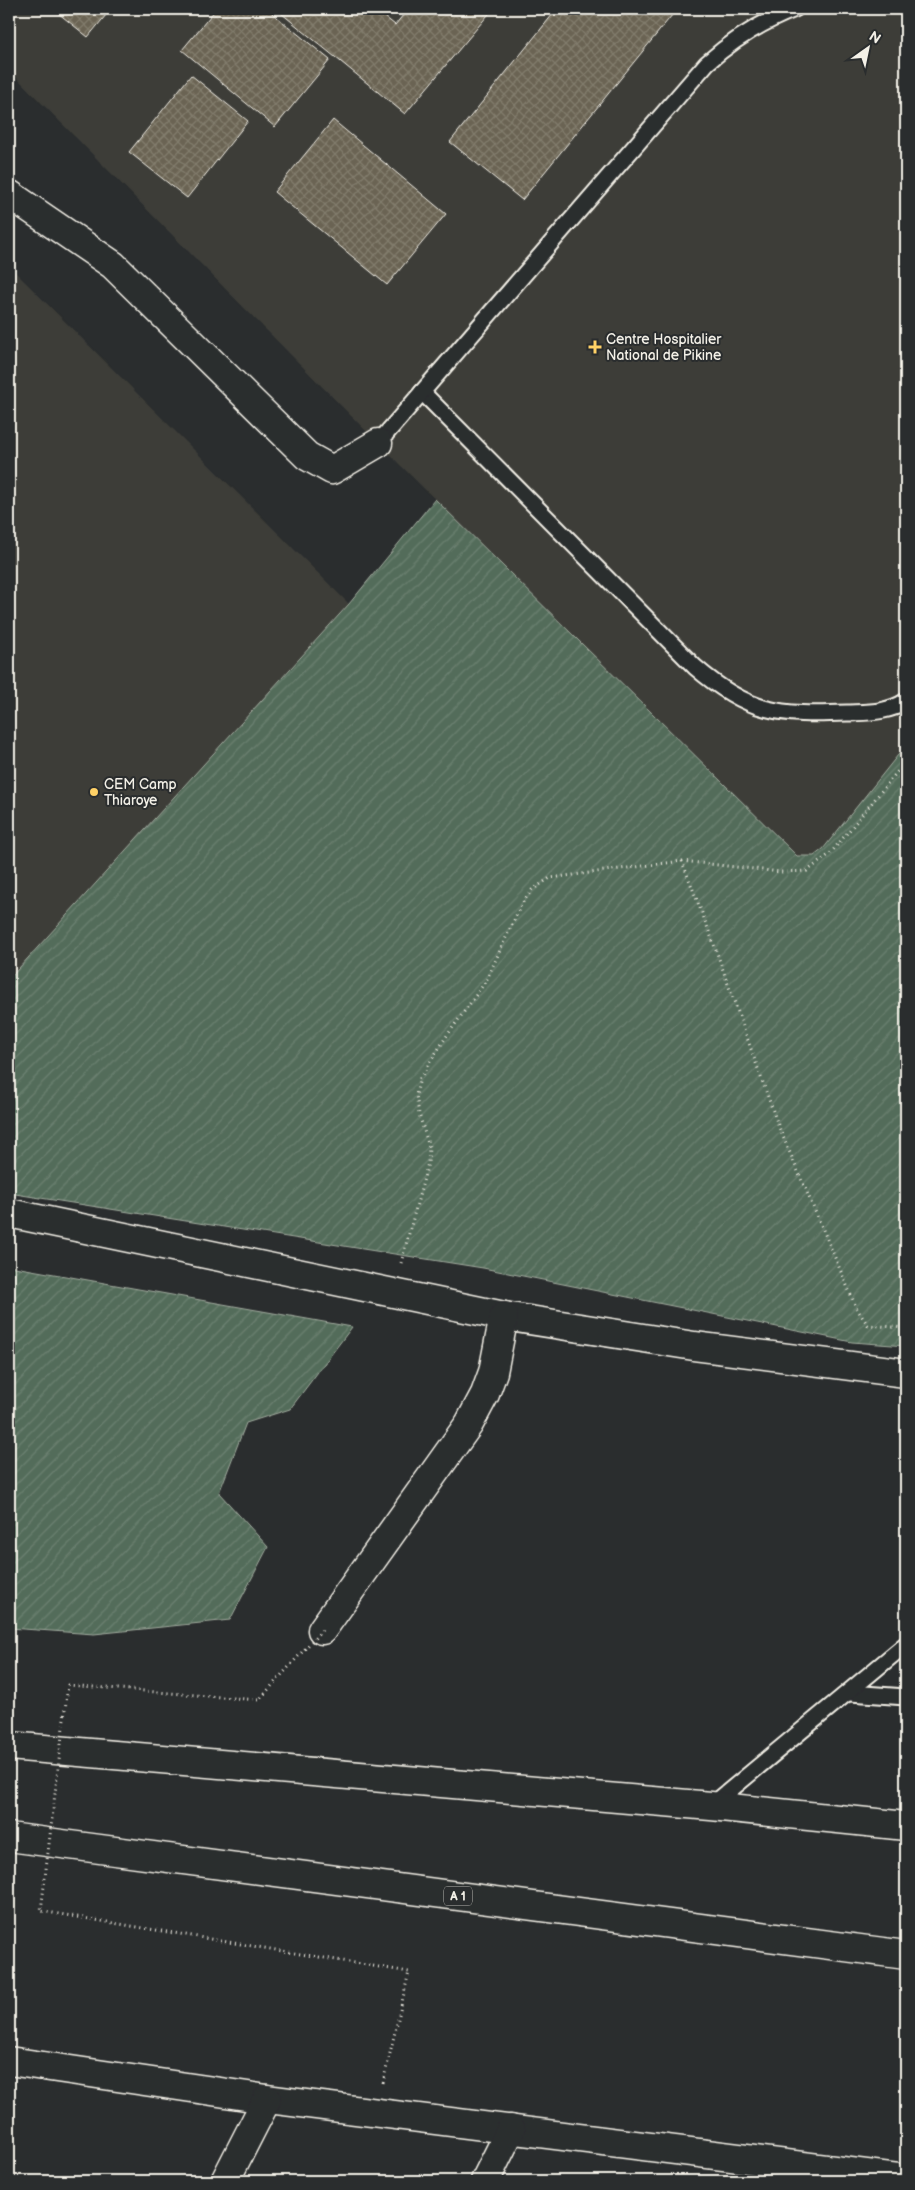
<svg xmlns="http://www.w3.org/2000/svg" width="915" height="2190" viewBox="0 0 915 2190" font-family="'Balsamiq Sans',sans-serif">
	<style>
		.built { fill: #3e3e39 }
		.garden { fill: url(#garden-furrows); stroke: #a4aea1 }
		.building { fill: url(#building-cross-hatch); stroke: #f4f1e8 }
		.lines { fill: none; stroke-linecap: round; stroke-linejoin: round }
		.lane-casing { stroke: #f4f1e8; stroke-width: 19 }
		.street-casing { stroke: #f4f1e8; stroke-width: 31 }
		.highway-casing { stroke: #f4f1e8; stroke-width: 31 }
		.path { stroke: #f4f1e8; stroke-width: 3; stroke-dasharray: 1 4; stroke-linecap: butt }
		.lane { stroke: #2a2d2e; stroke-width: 15 }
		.street { stroke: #2a2d2e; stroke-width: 28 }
		.highway { stroke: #2a2d2e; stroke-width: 28 }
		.path-bridge { stroke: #f4f1e8; stroke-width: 3; stroke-dasharray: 1 4; stroke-linecap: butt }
		.poi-dot { fill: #ffd166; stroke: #2a2d2e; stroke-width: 2 }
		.labels { text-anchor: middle; stroke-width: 4; stroke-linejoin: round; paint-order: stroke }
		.shield { fill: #2a2d2e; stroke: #b7b6b0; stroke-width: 1 }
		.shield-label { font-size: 12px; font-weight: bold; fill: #f4f1e8 }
		.poi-label { font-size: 14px; fill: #f4f1e8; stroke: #2a2d2e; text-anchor: start }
	</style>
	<defs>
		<pattern id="garden-furrows" width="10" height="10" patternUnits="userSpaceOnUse" patternTransform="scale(1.25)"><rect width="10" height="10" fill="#536c5a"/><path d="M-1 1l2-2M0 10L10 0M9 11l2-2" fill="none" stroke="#6c8172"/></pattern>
		<pattern id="building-cross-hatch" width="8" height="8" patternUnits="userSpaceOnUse" patternTransform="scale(1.25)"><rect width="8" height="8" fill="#6b6453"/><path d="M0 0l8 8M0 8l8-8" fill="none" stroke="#817b6c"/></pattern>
	</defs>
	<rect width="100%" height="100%" fill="#2a2d2e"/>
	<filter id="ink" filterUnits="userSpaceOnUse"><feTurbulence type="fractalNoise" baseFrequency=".02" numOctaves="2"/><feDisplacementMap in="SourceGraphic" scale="10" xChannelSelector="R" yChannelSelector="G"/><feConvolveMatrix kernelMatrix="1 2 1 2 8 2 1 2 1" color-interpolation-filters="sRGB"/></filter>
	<g filter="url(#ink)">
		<!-- built -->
		<g class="built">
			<polygon points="9,9 906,9 906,747 823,849 814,856 797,856 378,443 9,70"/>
			<polygon points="9,266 349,604 9,979"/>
		</g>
		<!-- garden -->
		<g class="garden">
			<polygon points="435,499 797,856 814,856 823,849 906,745 906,1346 852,1342 483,1268 9,1193 9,979 349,604"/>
			<polygon points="9,1266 352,1327 290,1409 246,1423 219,1493 268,1547 230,1620 94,1634 9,1628"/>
		</g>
		<!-- building -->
		<g class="building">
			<polygon points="53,9 111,9 88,37"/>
			<polygon points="216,9 267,9 330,60 275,127 182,50"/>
			<polygon points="276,9 375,9 395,25 408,9 493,9 405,114"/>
			<polygon points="557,9 677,9 522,200 450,142"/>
			<polygon points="191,75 248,121 187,198 129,152"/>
			<polygon points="333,120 446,214 387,285 274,192"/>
		</g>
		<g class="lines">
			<!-- lane casing -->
			<g class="lane-casing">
				<g id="lane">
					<path d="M422,392L695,667C748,713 779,716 847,713C868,712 888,713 906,701"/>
					<path d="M378,443L707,63C734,39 762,22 795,9"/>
					<polyline points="850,1693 906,1697"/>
					<polyline points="711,1806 906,1644"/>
				</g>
			</g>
			<!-- street casing -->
			<g class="street-casing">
				<g id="street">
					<polyline points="9,194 113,265 307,456 332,470 378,443"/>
					<polyline points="9,1213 504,1316 694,1346 906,1373"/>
					<polyline points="322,1630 469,1424 485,1394 493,1372 504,1316"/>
					<polyline points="9,2061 267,2099 906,2179"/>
					<polyline points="225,2181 267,2099"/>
					<polyline points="485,2181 511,2129"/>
				</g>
			</g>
			<!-- highway casing -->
			<g class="highway-casing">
				<g id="highway">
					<polyline points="9,1746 711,1806 906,1826"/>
					<polyline points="9,1837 906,1955"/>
				</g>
			</g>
			<!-- path -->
			<g class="path">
				<polyline points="682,861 712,939 778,1125 857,1309 868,1325 906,1328"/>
				<polyline points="401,1263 428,1163 429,1147 419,1114 416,1095 420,1078 446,1037 486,981 521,905 532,890 550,878 682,861 781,872 807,871 830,854 906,761"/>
				<polyline points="383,2083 409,1972"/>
			</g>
			<!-- lane -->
			<use href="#lane" class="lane"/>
			<!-- street -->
			<use href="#street" class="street"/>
			<!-- highway -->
			<use href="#highway" class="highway"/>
			<!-- path-bridge -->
			<polyline class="path-bridge" points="322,1630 259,1700 68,1685 41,1911 409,1972"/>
		</g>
	</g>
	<!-- markers -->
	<g class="poi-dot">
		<path d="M592.5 339.5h5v5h5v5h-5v5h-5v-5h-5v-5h5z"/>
		<circle cx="94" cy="792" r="5"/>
	</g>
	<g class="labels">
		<!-- shield labels -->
		<rect class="shield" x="444" y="1886.5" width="28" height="19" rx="4"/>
		<g class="shield-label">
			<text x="458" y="1900">A 1</text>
		</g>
		<!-- poi labels -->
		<g class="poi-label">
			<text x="606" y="344">Centre Hospitalier<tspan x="606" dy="16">National de Pikine</tspan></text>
			<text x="104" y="789">CEM Camp<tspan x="104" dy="16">Thiaroye</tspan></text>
		</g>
	</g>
	<!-- margin -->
	<rect width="915" height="2190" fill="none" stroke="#2a2d2e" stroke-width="30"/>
	<rect x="15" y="15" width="885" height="2160" fill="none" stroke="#f4f1e8" stroke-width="2" filter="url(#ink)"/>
	<!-- north arrow -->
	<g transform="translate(868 48) rotate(33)" stroke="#2a2d2e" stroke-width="4" paint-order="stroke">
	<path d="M0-4L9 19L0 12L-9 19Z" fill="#f4f1e8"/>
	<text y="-8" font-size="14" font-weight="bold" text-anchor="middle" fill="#f4f1e8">N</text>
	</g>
</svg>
